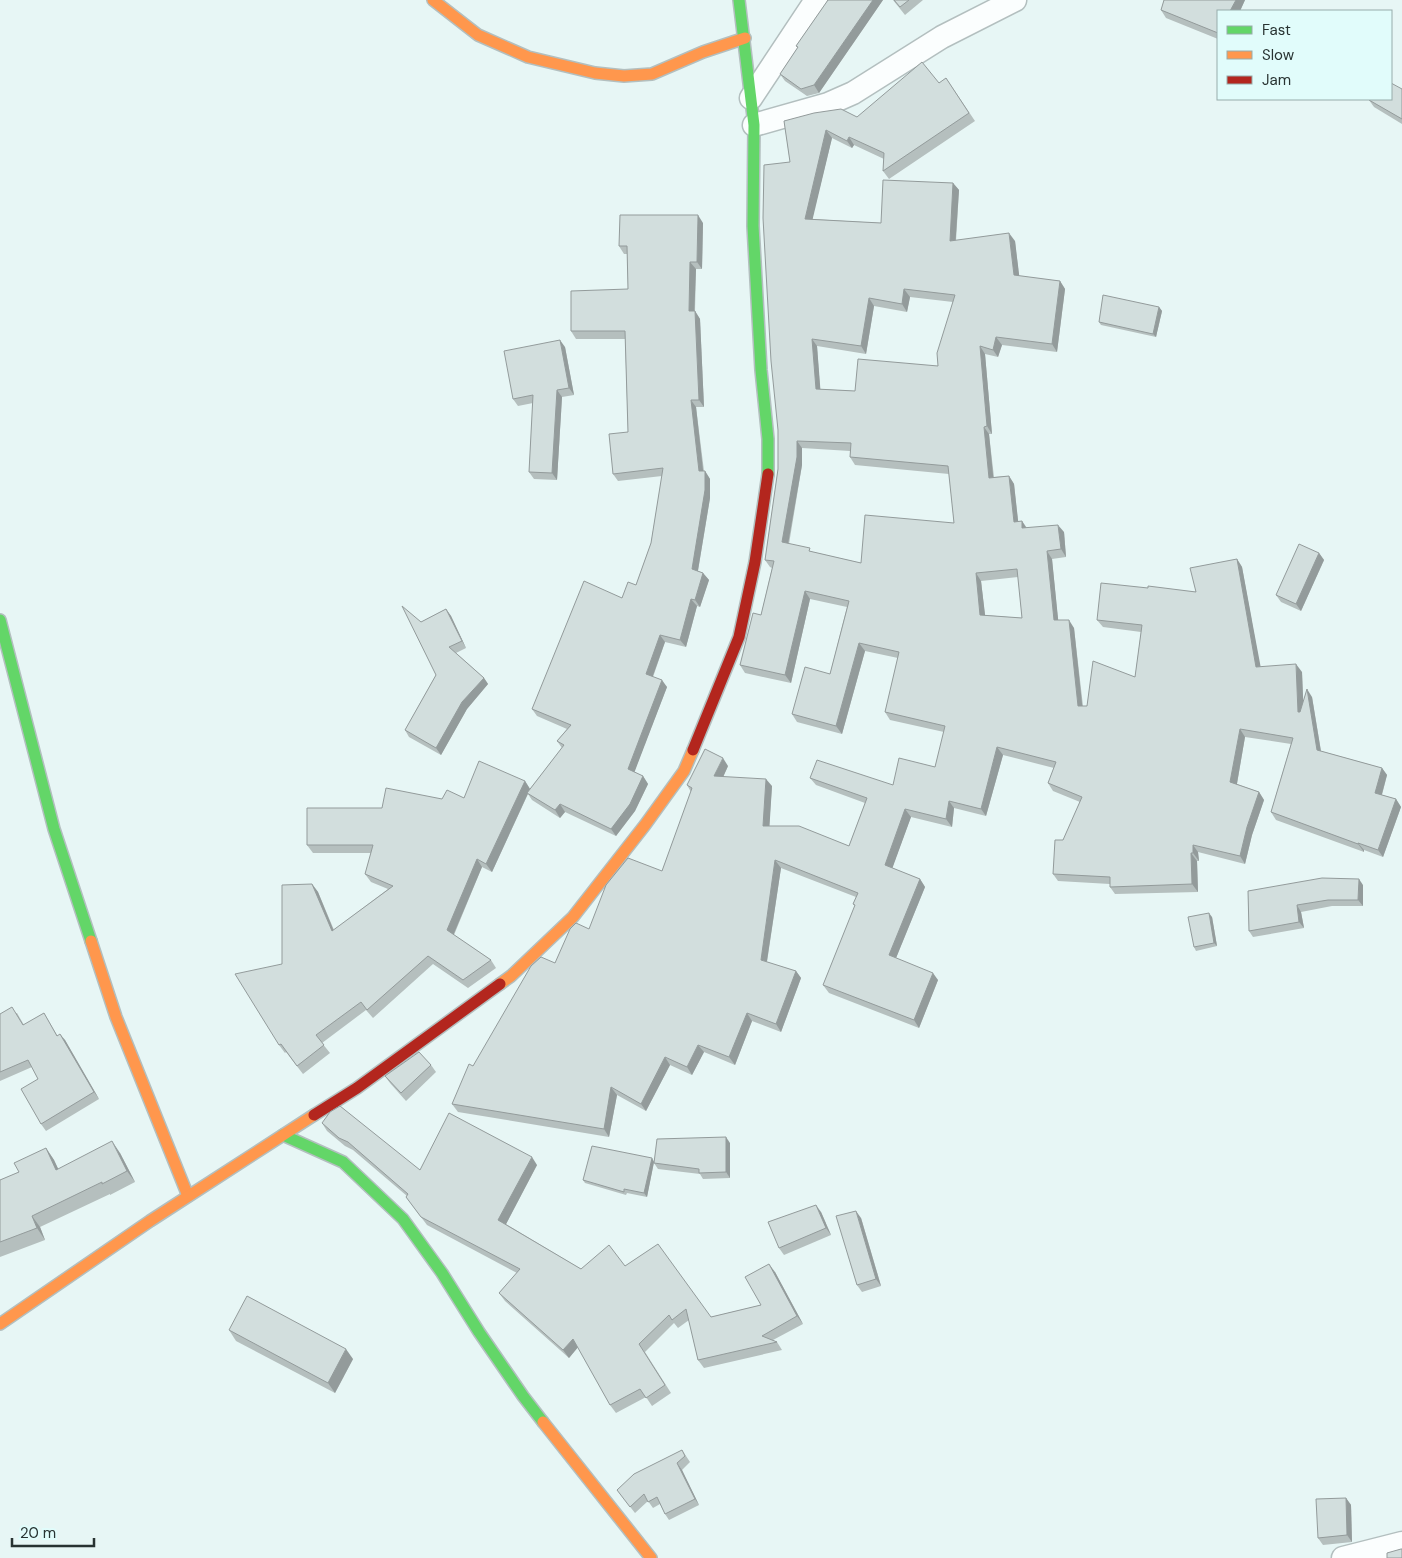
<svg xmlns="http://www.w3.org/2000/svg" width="1402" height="1558" viewBox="0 0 1402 1558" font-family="'DM Sans',sans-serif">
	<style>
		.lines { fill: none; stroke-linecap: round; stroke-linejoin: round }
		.street-casing { stroke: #b3bfbf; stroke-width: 25 }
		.fast-casing { stroke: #b3bfbf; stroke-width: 14 }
		.slow-casing { stroke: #b3bfbf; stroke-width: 14 }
		.jam-casing { stroke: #b3bfbf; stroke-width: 14 }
		.street { stroke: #fbfefe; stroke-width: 22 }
		.fast { stroke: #63d668; stroke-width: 11 }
		.slow { stroke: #ff974d; stroke-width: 11 }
		.jam { stroke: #b3261e; stroke-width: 11 }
		.wall { fill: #b5bfbe; fill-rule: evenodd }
		.shaded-wall { fill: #939b9b }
		.building { fill: #d2dedd; stroke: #939b9b; fill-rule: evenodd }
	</style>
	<rect width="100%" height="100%" fill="#e7f6f5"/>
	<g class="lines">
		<!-- street casing -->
		<g class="street-casing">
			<g id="street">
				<polyline points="751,98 816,0"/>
				<polyline points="754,125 828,104 853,93 942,37 1015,0"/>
				<polyline points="1343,1558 1402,1543"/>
			</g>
		</g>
		<!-- fast casing -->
		<g class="fast-casing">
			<g id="fast">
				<polyline points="739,0 754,125 753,226 761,370 768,439 768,474"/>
				<polyline points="0,620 54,829 91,941"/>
				<polyline points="283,1135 343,1162 403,1219 442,1273 479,1332 523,1396 543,1422"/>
			</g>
		</g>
		<!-- slow casing -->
		<g class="slow-casing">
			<g id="slow">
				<polyline points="433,0 478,35 528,57 595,73 624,76 652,74 703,52 745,38"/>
				<polyline points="91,941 116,1017 188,1196"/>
				<polyline points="500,984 511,976 573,917 645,825 684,771 693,750"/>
				<polyline points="0,1324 150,1221 314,1115"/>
				<polyline points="543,1422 651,1558"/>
			</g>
		</g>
		<!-- jam casing -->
		<g class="jam-casing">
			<g id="jam">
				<polyline points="693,750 739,637 755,562 768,474"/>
				<polyline points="314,1115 357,1088 500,984"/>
			</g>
		</g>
		<!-- street -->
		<use href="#street" class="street"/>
		<!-- fast -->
		<use href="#fast" class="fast"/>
		<!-- slow -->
		<use href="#slow" class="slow"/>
		<!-- jam -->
		<use href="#jam" class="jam"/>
	</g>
	<!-- wall -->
	<g class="wall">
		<polygon points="828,0 883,0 819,93 807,96 785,81 780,74 798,48 796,46"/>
		<polygon points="893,0 923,0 905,15"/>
		<polygon points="1164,0 1245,0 1240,11 1218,11 1218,39 1166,18 1161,10"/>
		<path d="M946,78L975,121L889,179L883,171L884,159L854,145L852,148L832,138L812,219L881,223L953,183L959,190L956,241H1015L1019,276L1060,281L1065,289L1057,352L1002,345L998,357L985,354L992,434H989L994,477L1009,476L1014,484L1018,521H1022L1027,528L1064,532L1066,557L1052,559L1058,620L1074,628L1083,706H1087L1135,677L1141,632L1103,627L1097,620L1148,588L1196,592L1237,559L1242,567L1260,667L1302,672L1303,702L1312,697L1321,751L1382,768L1387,775L1382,795L1396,799L1401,807L1383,857L1364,850V852L1276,820L1271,812L1291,744L1245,737L1237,784L1259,792L1264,800L1252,835L1245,864L1198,852L1199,861H1197L1198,892L1115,894L1110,887V884L1058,881L1053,874L1063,840L1080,802L1053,791L1048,783L1054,768L1003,755L986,816L954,808L952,827L911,817L892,868L920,879L925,887L896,958L938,980L919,1028L829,993L823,985L855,906L853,904L856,897L781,868L767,962L796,971L801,978L781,1032L752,1021L735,1065L704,1052L692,1075L670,1065L646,1111L617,1095L609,1137L458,1112L452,1104L473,1066L555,963L589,929L662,871L691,792L687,785L728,766L723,777L772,786L769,826L849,846L865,803L816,785L810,778L893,785L935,767L944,732L890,720L885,712L898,658L865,651L842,734L797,722L792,714L830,674L847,607L810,599L791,683L745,673L740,665L761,615L772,568L770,567L765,560L778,469L790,162L784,121L857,117L939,83ZM910,297L953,302L938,366L855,391L820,389L817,346L866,354L874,306L907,312ZM802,448L850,451V457L855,465L949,474L954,523L861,563L813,552L789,544L802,465ZM1018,577L1022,618L985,615L981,581Z"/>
		<polygon points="1402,89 1402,124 1374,107 1369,100"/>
		<polygon points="703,223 702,269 696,269 695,311 700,319 704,407 696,407 704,471 705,471 710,479 710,498 698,571 703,573 709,580 700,607 697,606 686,647 665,642 653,677 667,687 634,772 643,776 648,784 635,811 616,836 565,812 560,818 532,800 528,794 492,872 482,867 454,935 491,960 496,968 468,988 433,964 373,1018 366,1010 322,1043 330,1053 303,1074 286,1052 285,1053 279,1045 282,964 312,884 318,892 334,930 388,889 371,882 365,874 371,853 313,853 307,845 382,808 442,799 464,798 525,781 530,789 562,748 557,741 567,729 537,716 532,709 622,598 636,585 651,543 662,476 618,481 613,474 628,432 625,339 576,339 571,331 628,289 627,254 624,254 619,246"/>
		<polygon points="1159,307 1162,311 1156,337 1101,325 1099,322"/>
		<polygon points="565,347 574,395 562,397 557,480 534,479 529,472 533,403 518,406 513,399"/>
		<polygon points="1319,553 1324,560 1301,611 1281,602 1276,595"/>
		<polygon points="446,609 451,616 466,648 456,653 484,678 488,684 467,709 441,755 409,737 405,730 436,675 421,622"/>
		<polygon points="1363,885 1363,906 1332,906 1301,912 1304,928 1253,937 1249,931 1248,891"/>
		<polygon points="1212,917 1217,946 1196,951 1194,947"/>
		<polygon points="17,1013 24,1025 44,1013 57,1035 65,1040 99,1099 46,1131 41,1124 38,1079 32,1067 0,1081 0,1014"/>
		<polygon points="431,1065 436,1072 406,1101 390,1083 385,1076"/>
		<polygon points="322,1123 420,1170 537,1165 506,1224 581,1269 625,1266 711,1317 761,1305 775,1272 803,1324 773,1340 777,1342 782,1350 704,1368 698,1360 689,1320 678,1328 674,1323 645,1352 671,1393 652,1406 646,1397 616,1413 610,1405 578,1347 569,1358 505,1301 499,1293 517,1273 427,1225 406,1197 407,1196 353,1150 345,1146 327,1131"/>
		<polygon points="730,1143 730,1178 703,1179 700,1174 658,1169 654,1163"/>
		<polygon points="46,1148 54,1160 58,1169 120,1153 135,1182 110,1195 110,1194 40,1227 45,1240 0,1257 0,1180 19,1172"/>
		<polygon points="652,1158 654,1162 647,1197 627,1193 626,1195 585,1183 583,1180"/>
		<polygon points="821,1212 831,1235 784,1255 779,1248"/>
		<polygon points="861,1218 881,1286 862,1292 857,1285"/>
		<polygon points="229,1330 353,1359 335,1393 236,1341"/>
		<polygon points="682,1450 690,1462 682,1470 699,1505 669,1520 665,1514 660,1504 653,1508 648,1501 635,1513 617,1490"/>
		<polygon points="1346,1498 1351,1505 1352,1542 1323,1545 1318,1538"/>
	</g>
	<!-- shaded-wall -->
	<g class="shaded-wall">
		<polygon points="873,0 883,0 819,93 814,85"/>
		<polygon points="1236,0 1245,0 1240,11 1230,11"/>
		<polygon points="826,130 832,138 811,226 805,219"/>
		<polygon points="849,137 854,145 852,148 847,141"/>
		<polygon points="953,183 959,190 955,249 950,241"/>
		<polygon points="698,215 703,223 702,269 697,262"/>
		<polygon points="1009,233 1015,241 1020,282 1014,275"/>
		<polygon points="690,262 696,269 694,319 689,311"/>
		<polygon points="1060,281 1065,289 1057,352 1052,344"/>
		<polygon points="904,289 910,297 907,312 902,304"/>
		<polygon points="869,298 874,306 866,354 861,346"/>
		<polygon points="1159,307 1162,311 1156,337 1153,334"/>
		<polygon points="695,311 700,319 704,407 699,400"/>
		<polygon points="996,337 1002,345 998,357 993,350"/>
		<polygon points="812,339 817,346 821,397 816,389"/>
		<polygon points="560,340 565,347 574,395 569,388"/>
		<polygon points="980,346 985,354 992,434 987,426"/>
		<polygon points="557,390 562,397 557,480 552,473"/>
		<polygon points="691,400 696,407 704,479 699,471"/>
		<polygon points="984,427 989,434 994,485 989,478"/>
		<polygon points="797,441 802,448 802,465 787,550 782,542"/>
		<polygon points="705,471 710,479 710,498 697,576 692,569"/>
		<polygon points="1009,476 1014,484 1019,529 1014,522"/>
		<polygon points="1022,521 1027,529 1022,528"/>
		<polygon points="1058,525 1064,532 1066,557 1061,549"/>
		<polygon points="1047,551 1052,559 1059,628 1054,620"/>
		<polygon points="1319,553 1324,560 1301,611 1296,604"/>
		<polygon points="1237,559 1242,567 1262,674 1256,667"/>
		<polygon points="703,573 709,580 700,607 695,600"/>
		<polygon points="976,573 981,581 986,623 980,615"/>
		<polygon points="805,591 810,599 791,683 785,675"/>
		<polygon points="691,599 697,606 686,647 680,640"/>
		<polygon points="446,609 451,616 466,648 462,641"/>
		<polygon points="1069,620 1074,628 1083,713 1078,706"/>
		<polygon points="660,635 665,642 651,681 646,674"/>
		<polygon points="859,643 865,651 842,734 836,726"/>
		<polygon points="1296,664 1302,672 1304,720 1298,712"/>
		<polygon points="484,678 488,684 467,709 441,755 436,748 462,702"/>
		<polygon points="662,680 667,687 633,776 628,769"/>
		<polygon points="1307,689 1312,697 1322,758 1317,750"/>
		<polygon points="1240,729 1245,737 1236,789 1230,782"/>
		<polygon points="997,747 1003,755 986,816 981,809"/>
		<polygon points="723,758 728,766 720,784 714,776"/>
		<polygon points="1382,768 1387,775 1380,801 1375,793"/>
		<polygon points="643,776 648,784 635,811 616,836 611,829"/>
		<polygon points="766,779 772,786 769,834 763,826"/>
		<polygon points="525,781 530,789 492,872 486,864"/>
		<polygon points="1259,792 1264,800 1252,835 1245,864 1240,856 1247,827"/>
		<polygon points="1396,799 1401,807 1383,857 1378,850"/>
		<polygon points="949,801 954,808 952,827 946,819"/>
		<polygon points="560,804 565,812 560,818 555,810"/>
		<polygon points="905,809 911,817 891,872 885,865"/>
		<polygon points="1358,843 1364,850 1364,852 1358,844"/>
		<polygon points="1193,845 1198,852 1199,861 1193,853"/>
		<polygon points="1191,853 1197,861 1198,892 1192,884"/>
		<polygon points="477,859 482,867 452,938 447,930"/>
		<polygon points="775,860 781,868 766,967 761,960"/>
		<polygon points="920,879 925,887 894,963 889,955"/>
		<polygon points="1359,879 1363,885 1363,906 1358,900"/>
		<polygon points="312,884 318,892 337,939 332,931"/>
		<polygon points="1297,905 1301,912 1304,928 1299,922"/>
		<polygon points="1209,913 1212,917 1217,946 1214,943"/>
		<polygon points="796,971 801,978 781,1032 776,1024"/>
		<polygon points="933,973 938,980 919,1028 914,1020"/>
		<polygon points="747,1013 752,1021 735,1065 729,1057"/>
		<polygon points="60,1034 65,1040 99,1099 94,1092"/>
		<polygon points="698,1045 704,1052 692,1075 687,1067"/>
		<polygon points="665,1057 670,1065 646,1111 641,1104"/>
		<polygon points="611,1087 617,1095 609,1137 604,1129"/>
		<polygon points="726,1137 730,1143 730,1178 726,1172"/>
		<polygon points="112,1141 120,1153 135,1182 127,1171"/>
		<polygon points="46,1148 54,1160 64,1181 56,1170"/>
		<polygon points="532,1157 537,1165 504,1228 498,1220"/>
		<polygon points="652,1158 654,1162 647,1197 644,1193"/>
		<polygon points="816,1205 821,1212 831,1235 826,1228"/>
		<polygon points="856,1211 861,1218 881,1286 876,1279"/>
		<polygon points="32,1216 40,1227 45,1240 37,1228"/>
		<polygon points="769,1264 775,1272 803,1324 797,1316"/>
		<polygon points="573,1339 579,1346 569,1358 563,1350"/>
		<polygon points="346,1349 353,1359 335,1393 328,1383"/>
		<polygon points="677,1463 682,1470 699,1505 695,1499"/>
		<polygon points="1346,1498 1351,1505 1352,1542 1347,1535"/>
	</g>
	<!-- building -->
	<g class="building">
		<polygon points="828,0 873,0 814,85 801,89 780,74 798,47 796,46"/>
		<polygon points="894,0 909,0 900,7"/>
		<polygon points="1164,0 1236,0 1230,11 1218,11 1218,33 1161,10"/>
		<path d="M922,62L939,83L946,78L969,113L883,171L884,153L849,137L847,141L826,130L805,219L881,223L883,180L953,183L950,241L1009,233L1014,275L1060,281L1052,344L996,337L993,350L980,346L987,426L984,427L989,478L1009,476L1014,522L1022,521V528L1058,525L1061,549L1047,551L1054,620H1069L1078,706H1087L1093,661L1135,677L1142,625L1097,620L1101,583L1148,588V586L1196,592L1190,568L1237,559L1256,667L1296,664L1298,712H1300L1307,689L1317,750L1382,768L1375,793L1396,799L1378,850L1358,843V844L1271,812L1293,738L1240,729L1230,782L1259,792L1247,827L1240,856L1193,845V853H1191L1192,884L1110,887V877L1053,874L1055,840H1063L1082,797L1048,783L1056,762L997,747L981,809L949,801L946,819L905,809L885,865L920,879L889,955L933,973L914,1020L823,985L855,905L853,904L858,893L775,860L761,960L796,971L776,1024L747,1013L729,1057L698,1045L687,1067L665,1057L641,1104L611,1087L604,1129L452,1104L469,1064L473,1066L531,966L541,957L555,963L570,929L576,923L589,929L606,885L628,858L662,871L692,788L687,785L705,749L723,758L714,776L766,779L763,826H799L849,846L867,798L810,778L817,760L893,785L899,758L935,767L945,726L885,712L899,652L859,643L836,726L792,714L805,667L830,674L849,601L805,591L785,675L740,665L753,613L761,615L774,561L765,560L778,469V430L771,361L763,218L764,165L790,162L784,121L814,113L841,109L857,117ZM904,289L955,295L937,353L938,366L858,359L855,391L816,389L812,339L861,346L869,298L902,304ZM797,441L851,443L850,457L948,466L954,523L865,515L861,563L809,551L810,548L782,542L797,457ZM1017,569L1022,618L980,615L976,573Z"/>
		<polygon points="1391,83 1402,89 1402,119 1369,100 1370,99 1391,99"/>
		<polygon points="620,215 698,215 697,262 690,262 689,311 695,311 699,400 691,400 699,471 705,471 705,490 692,569 703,573 695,600 691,599 680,640 660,635 646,674 662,680 628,769 643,776 630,804 611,829 560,804 555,810 527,793 564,745 557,741 571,725 532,709 584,581 622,598 628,582 636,585 651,543 663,468 613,474 609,434 628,432 625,331 571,331 571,291 628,289 627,246 619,246"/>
		<polygon points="1103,295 1159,307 1153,334 1099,322"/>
		<polygon points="560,340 569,388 557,390 552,473 529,472 533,395 513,399 504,351"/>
		<polygon points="1299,544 1319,553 1296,604 1276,595"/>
		<polygon points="402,606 421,622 446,609 462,641 449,647 484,678 462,702 436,748 405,730 436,675"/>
		<polygon points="479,761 525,781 486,864 477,859 447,930 491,960 463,980 428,956 367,1010 361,1002 316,1035 324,1045 297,1066 281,1044 279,1045 235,974 282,964 282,885 312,884 332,931 393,886 365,874 373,845 307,845 307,808 382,808 386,788 442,799 447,790 464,798"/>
		<polygon points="1322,878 1359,879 1358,900 1328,900 1297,905 1299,922 1249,931 1248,891"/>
		<polygon points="1209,913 1214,943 1194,947 1188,917"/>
		<polygon points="12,1007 23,1025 44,1013 57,1036 60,1034 94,1092 41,1124 21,1089 38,1079 28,1060 0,1072 0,1014"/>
		<polygon points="419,1052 431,1065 401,1093 385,1076"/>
		<polygon points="340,1106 420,1170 449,1113 532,1157 498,1220 581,1269 609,1245 625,1266 658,1244 711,1317 761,1305 745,1277 769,1264 797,1316 762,1336 777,1342 698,1360 686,1309 672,1320 669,1315 639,1344 665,1385 646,1398 640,1389 610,1405 573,1339 563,1350 499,1293 520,1269 421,1217 406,1197 408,1194 348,1142 339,1138 322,1123 330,1112"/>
		<polygon points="726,1137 726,1172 699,1173 699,1169 654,1163 657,1139"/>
		<polygon points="112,1141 127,1171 102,1184 102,1182 32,1216 37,1228 0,1242 0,1180 19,1172 14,1163 46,1148 56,1170"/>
		<polygon points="592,1146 652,1158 644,1193 624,1189 624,1192 583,1180"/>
		<polygon points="816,1205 826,1228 779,1248 768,1222"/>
		<polygon points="856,1211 876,1279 857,1285 836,1216"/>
		<polygon points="247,1296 346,1349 328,1383 229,1330"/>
		<polygon points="682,1450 685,1456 677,1463 695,1499 665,1514 657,1497 648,1502 644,1494 630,1507 617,1490 634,1474"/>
		<polygon points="1346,1498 1347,1535 1318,1538 1316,1499"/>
		<polygon points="1401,1549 1402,1549 1402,1558 1387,1558 1387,1553"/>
	</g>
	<!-- legend -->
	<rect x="1217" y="10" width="175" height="90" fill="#e1fcfb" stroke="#97acab"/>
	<rect x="1227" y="26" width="25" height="8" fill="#63d668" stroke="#97acab"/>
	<text x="1262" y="35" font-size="15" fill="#283332">Fast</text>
	<rect x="1227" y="51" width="25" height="8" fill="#ff974d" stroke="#97acab"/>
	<text x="1262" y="60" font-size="15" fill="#283332">Slow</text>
	<rect x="1227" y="76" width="25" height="8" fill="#b3261e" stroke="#97acab"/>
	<text x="1262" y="85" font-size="15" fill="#283332">Jam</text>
	<!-- scale -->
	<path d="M12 1538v8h82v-8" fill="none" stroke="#283332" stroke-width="2.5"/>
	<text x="20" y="1538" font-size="15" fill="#283332" stroke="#e1fcfb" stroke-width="4" paint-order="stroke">20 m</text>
</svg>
